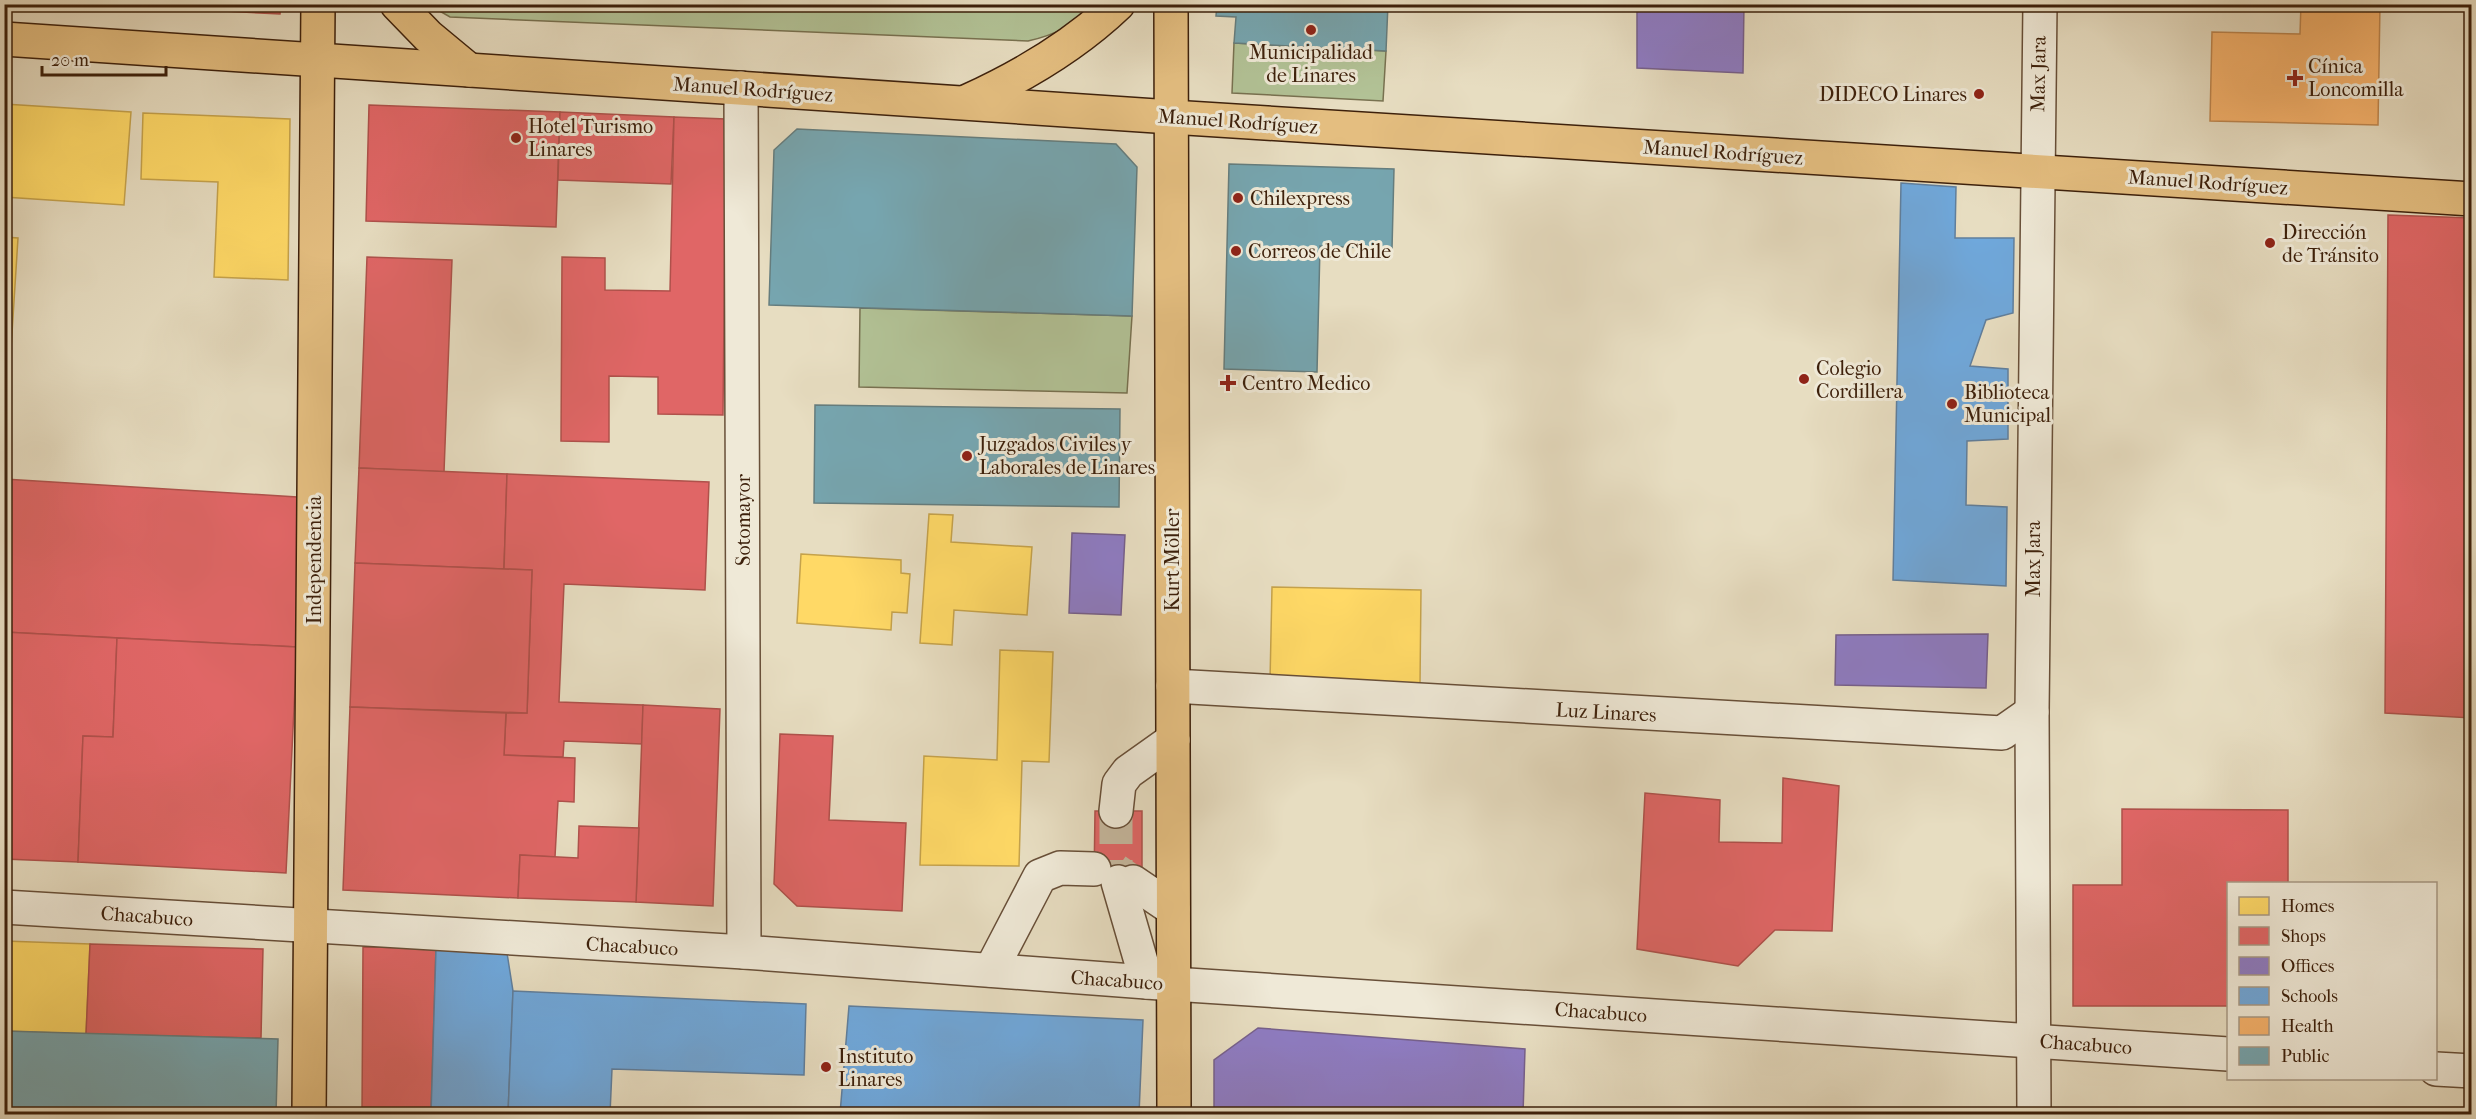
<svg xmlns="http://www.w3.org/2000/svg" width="2476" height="1119" viewBox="0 0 2476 1119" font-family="'IM FELL French Canon',serif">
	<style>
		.green { fill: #b2c296; stroke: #787150; stroke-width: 1.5 }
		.homes { fill: #ffd966; stroke: #c5a24b; stroke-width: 1.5 }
		.shops { fill: #e06666; stroke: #af514b; stroke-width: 1.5 }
		.offices { fill: #8e7cc3; stroke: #76608c; stroke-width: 1.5 }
		.schools { fill: #6fa8dc; stroke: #607f9d; stroke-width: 1.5 }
		.health { fill: #f6b26b; stroke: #be864e; stroke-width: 1.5 }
		.public { fill: #76a5af; stroke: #657d7e; stroke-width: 1.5 }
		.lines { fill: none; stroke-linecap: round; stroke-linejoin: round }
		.minor-tunnel { stroke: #c5b79d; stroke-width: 33; stroke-dasharray: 33 16; stroke-linecap: butt }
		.minor-casing { stroke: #684f38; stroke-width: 36 }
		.major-casing { stroke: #3d200b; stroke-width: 36 }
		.minor { stroke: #efe9d7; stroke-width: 33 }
		.major { stroke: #e4be80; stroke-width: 33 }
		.poi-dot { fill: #8f2418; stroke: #efe9d7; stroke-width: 2 }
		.labels { text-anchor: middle; stroke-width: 6; stroke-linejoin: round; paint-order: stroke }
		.poi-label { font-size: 20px; fill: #3d200b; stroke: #efe9d7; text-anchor: start }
		.street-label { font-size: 20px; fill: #3d200b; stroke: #efe9d7 }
	</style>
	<rect width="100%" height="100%" fill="#e7ddc1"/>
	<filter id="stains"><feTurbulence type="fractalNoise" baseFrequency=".00333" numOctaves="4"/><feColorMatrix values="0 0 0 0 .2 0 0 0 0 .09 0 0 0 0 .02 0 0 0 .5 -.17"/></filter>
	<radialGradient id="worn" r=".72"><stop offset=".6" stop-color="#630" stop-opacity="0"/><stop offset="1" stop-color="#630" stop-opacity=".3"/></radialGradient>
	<!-- green -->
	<g class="green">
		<path d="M429,5H1096C1072,25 1059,34 1028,41L450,17Z"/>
		<polygon points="1234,43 1386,51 1383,101 1232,93"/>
		<polygon points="860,308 1132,316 1127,393 859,387"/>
	</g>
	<!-- homes -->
	<g class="homes">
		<polygon points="4,104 131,112 124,205 4,197"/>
		<polygon points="143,113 290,119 288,280 214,277 218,182 141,179"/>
		<polygon points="4,237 18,238 11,349 4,349"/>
		<polygon points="929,514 953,515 951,542 1032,547 1027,615 954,610 952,645 920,643"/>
		<polygon points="801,554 901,560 901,573 910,574 907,613 892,612 891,630 797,623"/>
		<polygon points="1272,587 1421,590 1420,684 1270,681"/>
		<polygon points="1000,650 1053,652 1049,762 1022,761 1019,866 920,865 924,756 997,760"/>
		<polygon points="4,941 90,944 86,1034 4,1031"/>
	</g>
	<!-- shops -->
	<g class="shops">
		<polygon points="91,4 281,4 280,14"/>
		<polygon points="369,105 560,112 556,227 366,221"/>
		<polygon points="560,112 674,117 671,184 558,180"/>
		<polygon points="674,117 726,119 723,415 658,414 658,377 609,376 609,442 561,441 562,257 605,258 605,290 670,291"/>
		<polygon points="2388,215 2472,218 2472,718 2385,713"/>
		<polygon points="367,257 452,260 444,472 359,468"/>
		<polygon points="359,468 507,474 504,569 355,563"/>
		<polygon points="507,474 709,482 705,590 564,584 559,702 643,705 642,744 564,741 563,757 504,755 506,713 527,713 532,570 504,569"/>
		<polygon points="4,479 297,497 297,647 4,632"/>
		<polygon points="355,563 532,570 527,713 350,707"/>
		<polygon points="4,632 117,638 113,737 83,736 78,862 4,859"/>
		<polygon points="117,638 297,647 286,873 78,862 83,736 113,737"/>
		<polygon points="643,705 720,709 713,906 636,902"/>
		<polygon points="350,707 506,713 504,755 575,758 574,802 558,801 555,857 520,855 518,898 343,890"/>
		<polygon points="780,734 833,736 829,820 906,823 902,911 797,906 774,884"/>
		<polygon points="1783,778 1839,786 1832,931 1775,930 1738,966 1637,949 1645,793 1720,800 1719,842 1782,843"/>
		<polygon points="2122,809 2288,810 2288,884 2228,884 2228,1006 2073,1006 2073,885 2122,885"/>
		<polygon points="1095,811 1142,811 1142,882 1094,882"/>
		<polygon points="579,826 639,828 636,902 518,898 520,855 578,858"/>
		<polygon points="90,944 263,949 261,1038 86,1034"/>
		<polygon points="363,947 436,948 431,1114 362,1114"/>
	</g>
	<!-- offices -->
	<g class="offices">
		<polygon points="1637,4 1744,4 1743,73 1637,68"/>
		<polygon points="1072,533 1125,535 1121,615 1069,613"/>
		<polygon points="1988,634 1986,688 1835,685 1836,635"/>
		<polygon points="1258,1028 1525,1049 1523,1114 1214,1114 1214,1060"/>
	</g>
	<!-- schools -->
	<g class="schools">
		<polygon points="1901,183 1956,187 1955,238 2014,238 2013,313 1986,320 1970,366 2008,369 2008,439 1967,441 1966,505 2007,507 2006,586 1893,580"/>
		<polygon points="436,948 507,953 513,991 508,1114 431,1114"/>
		<polygon points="513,991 806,1004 804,1075 612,1069 610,1114 508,1114"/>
		<polygon points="849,1006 1143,1020 1139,1114 840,1114"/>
	</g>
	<!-- health -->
	<polygon class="health" points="2301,4 2380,4 2378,125 2210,121 2212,32 2300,34"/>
	<!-- public -->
	<g class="public">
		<polygon points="1217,4 1388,4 1386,51 1234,43 1236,17 1216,16"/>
		<polygon points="797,129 1116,144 1137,167 1132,316 769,305 774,150"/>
		<polygon points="1229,164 1394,169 1392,249 1320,246 1317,372 1224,369"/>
		<polygon points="815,405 1120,409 1119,507 814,503"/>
		<polygon points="4,1031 278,1039 276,1114 4,1114"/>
	</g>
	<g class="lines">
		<!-- minor-tunnel -->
		<polyline class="minor-tunnel" points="1116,811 1116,870 1133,882"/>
		<!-- minor casing -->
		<g class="minor-casing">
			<g id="minor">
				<polyline points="741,88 744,952"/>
				<polyline points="1173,686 2002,733 2032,712"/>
				<polyline points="1116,811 1119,784 1128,772 1173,740"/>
				<polyline points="1118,882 1147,982"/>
				<polyline points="1133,882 1173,909"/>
				<polyline points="4,907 744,952 1173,984 2228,1054"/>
				<polyline points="991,970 1040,876 1060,868 1094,869"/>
				<polyline points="2436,1069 2472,1071"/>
				<polyline points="2034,1114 2032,712 2040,4"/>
			</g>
		</g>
		<!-- major casing -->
		<g class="major-casing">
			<g id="major">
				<polyline points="397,4 428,36 469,70"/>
				<polyline points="1171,4 1174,1114"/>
				<polyline points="4,39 1171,117 2472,199"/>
				<path d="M968,101C1023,76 1074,46 1118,4"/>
				<polyline points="309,1114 318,4"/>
			</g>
		</g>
		<!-- minor -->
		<use href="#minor" class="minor"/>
		<!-- major -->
		<use href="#major" class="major"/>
	</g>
	<!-- markers -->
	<g class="poi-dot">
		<circle cx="1311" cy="30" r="6"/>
		<path d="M2292 69h6v6h6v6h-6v6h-6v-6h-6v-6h6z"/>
		<circle cx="1979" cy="94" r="6"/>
		<circle cx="516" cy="138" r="6"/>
		<circle cx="1238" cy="198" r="6"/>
		<circle cx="2270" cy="243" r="6"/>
		<circle cx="1236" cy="251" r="6"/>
		<circle cx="1804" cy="379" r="6"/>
		<path d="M1225 374h6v6h6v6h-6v6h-6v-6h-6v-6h6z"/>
		<circle cx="1952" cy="404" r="6"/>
		<circle cx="967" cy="456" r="6"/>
		<circle cx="826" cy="1067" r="6"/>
	</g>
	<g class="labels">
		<!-- poi labels -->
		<g class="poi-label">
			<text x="1311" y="59" text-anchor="middle">Municipalidad<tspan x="1311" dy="23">de Linares</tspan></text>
			<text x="2308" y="73">Cínica<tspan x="2308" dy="23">Loncomilla</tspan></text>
			<text x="1967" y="101" text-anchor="end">DIDECO Linares</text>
			<text x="528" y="133">Hotel Turismo<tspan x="528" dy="23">Linares</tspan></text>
			<text x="1250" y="205">Chilexpress</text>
			<text x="2282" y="239">Dirección<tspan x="2282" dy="23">de Tránsito</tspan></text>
			<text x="1248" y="258">Correos de Chile</text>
			<text x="1816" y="375">Colegio<tspan x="1816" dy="23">Cordillera</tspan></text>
			<text x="1242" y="390">Centro Medico</text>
			<text x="1964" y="399">Biblioteca<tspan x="1964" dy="23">Municipal</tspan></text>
			<text x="979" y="451">Juzgados Civiles y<tspan x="979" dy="23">Laborales de Linares</tspan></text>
			<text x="838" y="1063">Instituto<tspan x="838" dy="23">Linares</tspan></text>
		</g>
		<!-- street labels -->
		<g class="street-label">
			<text transform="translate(2038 74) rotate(-89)" y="7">Max Jara</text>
			<text transform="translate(753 89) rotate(4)" y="7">Manuel Rodríguez</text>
			<text transform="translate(1238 121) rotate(4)" y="7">Manuel Rodríguez</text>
			<text transform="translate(1723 152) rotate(4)" y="7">Manuel Rodríguez</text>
			<text transform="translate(2208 182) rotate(4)" y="7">Manuel Rodríguez</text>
			<text transform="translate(743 520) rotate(-90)" y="7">Sotomayor</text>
			<text transform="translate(2033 559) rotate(-90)" y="7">Max Jara</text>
			<text transform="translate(314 560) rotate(-90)" y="7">Independencia</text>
			<text transform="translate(1172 560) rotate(-90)" y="7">Kurt Möller</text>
			<text transform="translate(1606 712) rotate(3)" y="7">Luz Linares</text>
			<text transform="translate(147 916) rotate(4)" y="7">Chacabuco</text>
			<text transform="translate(632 946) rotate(3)" y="7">Chacabuco</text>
			<text transform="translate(1117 980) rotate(4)" y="7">Chacabuco</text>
			<text transform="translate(1601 1012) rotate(4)" y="7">Chacabuco</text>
			<text transform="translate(2086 1044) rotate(4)" y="7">Chacabuco</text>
		</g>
	</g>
	<!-- margin -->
	<rect width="2476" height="1119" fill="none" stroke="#e7ddc1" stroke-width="24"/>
	<rect x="6" y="6" width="2464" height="1107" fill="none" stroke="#3d200b" stroke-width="3"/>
	<rect x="12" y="12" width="2452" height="1095" fill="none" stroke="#3d200b" stroke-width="1.5"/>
	<!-- legend -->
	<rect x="2227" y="882" width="210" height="198" fill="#efe9d7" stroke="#a89985" stroke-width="1.5"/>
	<rect x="2239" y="897" width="30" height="18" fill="#ffd966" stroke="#a89985" stroke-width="1.5"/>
	<text x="2281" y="912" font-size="18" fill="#3d200b">Homes</text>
	<rect x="2239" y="927" width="30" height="18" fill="#e06666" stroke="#a89985" stroke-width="1.5"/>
	<text x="2281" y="942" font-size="18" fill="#3d200b">Shops</text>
	<rect x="2239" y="957" width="30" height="18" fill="#8e7cc3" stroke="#a89985" stroke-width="1.5"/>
	<text x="2281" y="972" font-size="18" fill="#3d200b">Offices</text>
	<rect x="2239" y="987" width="30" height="18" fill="#6fa8dc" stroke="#a89985" stroke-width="1.5"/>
	<text x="2281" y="1002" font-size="18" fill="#3d200b">Schools</text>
	<rect x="2239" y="1017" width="30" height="18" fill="#f6b26b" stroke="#a89985" stroke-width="1.5"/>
	<text x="2281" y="1032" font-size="18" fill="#3d200b">Health</text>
	<rect x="2239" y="1047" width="30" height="18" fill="#76a5af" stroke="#a89985" stroke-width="1.5"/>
	<text x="2281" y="1062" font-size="18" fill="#3d200b">Public</text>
	<!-- scale -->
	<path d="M42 66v9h124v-9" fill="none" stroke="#3d200b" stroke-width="3"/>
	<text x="51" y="66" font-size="18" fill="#3d200b" stroke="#efe9d7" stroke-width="4.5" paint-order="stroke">20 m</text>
	<rect width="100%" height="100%" filter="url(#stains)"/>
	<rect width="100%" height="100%" fill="url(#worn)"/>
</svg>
